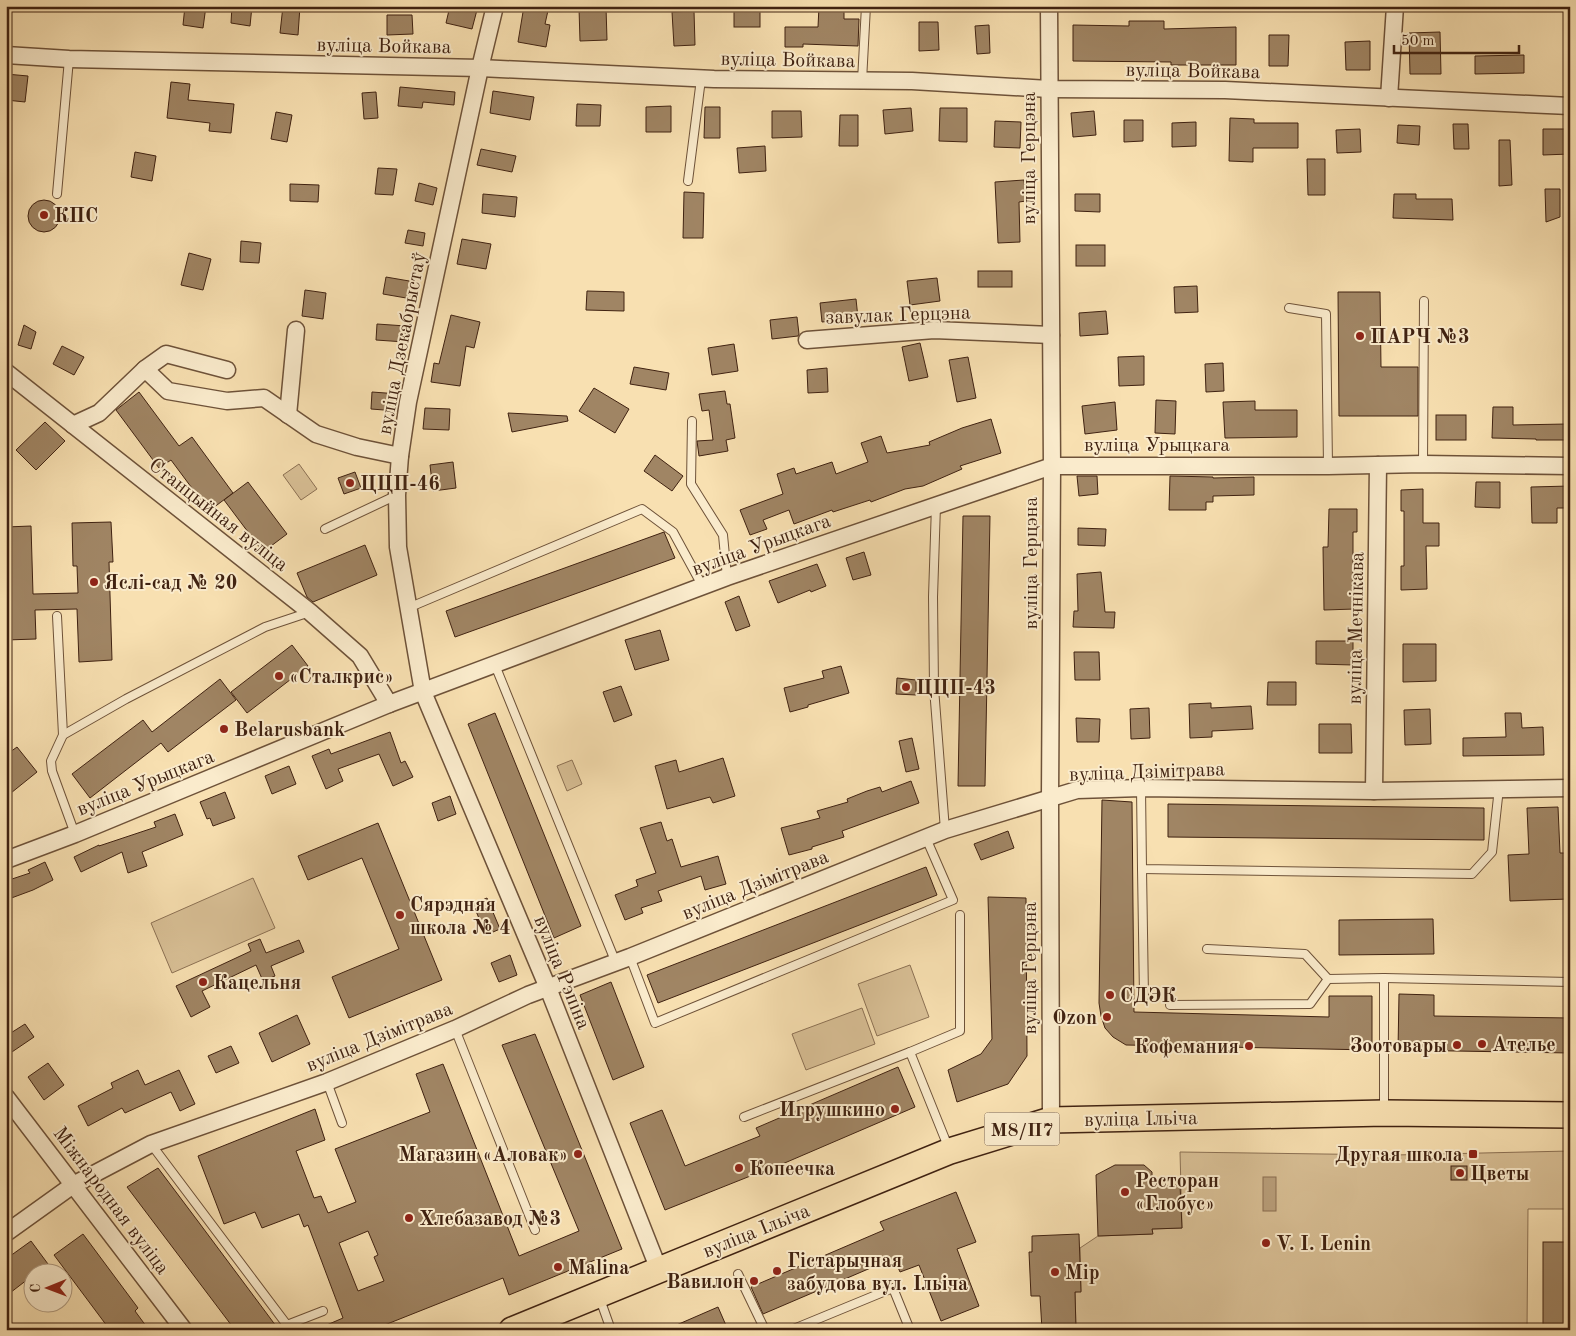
<svg xmlns="http://www.w3.org/2000/svg" width="1576" height="1336" viewBox="0 0 1576 1336" font-family="'Old Standard TT',serif">
	<style>
		.green { fill: #d9c096; stroke: #8c7154 }
		.water { fill: #b99f7b; stroke: #896d51 }
		.building { fill: #a08564; stroke: #402211; fill-rule: evenodd }
		.lines { fill: none; stroke-linecap: round; stroke-linejoin: round }
		.service-casing { stroke: #6e5239; stroke-width: 10 }
		.minor-casing { stroke: #6e5239; stroke-width: 19 }
		.primary-casing { stroke: #402211; stroke-width: 28 }
		.service { stroke: #faebcc; stroke-width: 8 }
		.minor { stroke: #faebcc; stroke-width: 16 }
		.primary { stroke: #f8e0b1; stroke-width: 25 }
		.poi-dot { fill: #8f2418; stroke: #faebcc; stroke-width: 2 }
		.labels { text-anchor: middle; stroke-width: 4; stroke-linejoin: round; paint-order: stroke }
		.shield { fill: #faebcc; stroke: #785e49; stroke-width: 1 }
		.shield-label { font-size: 19px; font-weight: bold; fill: #402211 }
		.street-label { font-size: 20px; fill: #402211; stroke: #faebcc }
		.poi-label { font-size: 20px; font-weight: bold; fill: #402211; stroke: #faebcc; text-anchor: start }
	</style>
	<rect width="100%" height="100%" fill="#f8e0b1"/>
	<filter id="stains"><feTurbulence type="fractalNoise" baseFrequency=".004" numOctaves="4"/><feColorMatrix values="0 0 0 0 .2 0 0 0 0 .09 0 0 0 0 .02 0 0 0 .5 -.17"/></filter>
	<radialGradient id="worn" r=".72"><stop offset=".6" stop-color="#630" stop-opacity="0"/><stop offset="1" stop-color="#630" stop-opacity=".3"/></radialGradient>
	<!-- green -->
	<g class="green">
		<polygon points="299,464 317,489 301,500 283,475"/>
		<polygon points="572,760 582,784 567,791 557,766"/>
		<polygon points="253,878 275,928 172,973 151,923"/>
		<polygon points="910,965 929,1017 877,1036 858,984"/>
		<polygon points="862,1008 875,1044 806,1070 792,1034"/>
		<polygon points="1570,1151 1570,1209 1528,1209 1527,1330 1076,1330 1075,1292 1081,1291 1080,1248 1098,1236 1152,1234 1152,1229 1182,1228 1180,1152 1395,1155"/>
	</g>
	<!-- water -->
	<rect class="water" x="1263" y="1177" width="13" height="34"/>
	<!-- building -->
	<g class="building">
		<polygon points="185,6 206,6 203,28 183,25"/>
		<polygon points="232,6 252,6 250,26 231,23"/>
		<polygon points="283,6 300,6 298,35 280,33"/>
		<polygon points="450,6 478,6 472,29 446,23"/>
		<polygon points="524,6 549,6 545,24 550,25 546,47 518,42"/>
		<rect x="734" y="6" width="26" height="21"/>
		<polygon points="819,6 844,6 844,19 859,19 858,46 803,44 803,47 785,47 785,27 818,27"/>
		<polygon points="606,7 607,40 580,41 579,8"/>
		<polygon points="694,11 695,45 674,46 672,12"/>
		<polygon points="387,15 412,15 413,34 387,35"/>
		<polygon points="1129,21 1164,21 1164,29 1236,27 1236,65 1171,65 1171,62 1073,61 1073,25 1129,26"/>
		<polygon points="919,22 938,22 939,50 919,51"/>
		<polygon points="989,25 990,53 977,54 975,26"/>
		<polygon points="1440,32 1441,74 1410,74 1409,33"/>
		<polygon points="1269,35 1289,35 1288,66 1269,66"/>
		<polygon points="1370,41 1370,70 1346,70 1345,42"/>
		<polygon points="1524,55 1524,73 1475,74 1475,56"/>
		<polygon points="6,74 28,76 25,102 6,100"/>
		<polygon points="171,82 190,84 188,100 234,104 231,133 209,131 210,123 167,118"/>
		<polygon points="400,87 455,92 454,105 423,102 422,108 398,106"/>
		<polygon points="493,91 534,97 530,120 490,113"/>
		<polygon points="376,92 378,118 364,119 362,93"/>
		<polygon points="577,104 601,105 600,126 576,126"/>
		<polygon points="671,106 671,132 646,132 646,107"/>
		<polygon points="705,107 720,107 720,138 704,138"/>
		<polygon points="911,108 913,131 885,134 883,110"/>
		<polygon points="940,108 967,108 967,142 939,141"/>
		<polygon points="772,111 801,111 802,137 772,138"/>
		<polygon points="1094,111 1096,135 1073,137 1071,113"/>
		<polygon points="276,112 292,115 287,142 271,139"/>
		<polygon points="840,115 858,115 858,146 839,146"/>
		<polygon points="1230,118 1254,119 1254,123 1298,123 1298,148 1253,148 1253,162 1229,161"/>
		<polygon points="1124,120 1143,120 1143,141 1124,142"/>
		<polygon points="995,121 1021,122 1020,148 994,147"/>
		<polygon points="1196,122 1196,146 1172,147 1172,123"/>
		<polygon points="1453,124 1468,124 1469,149 1454,149"/>
		<polygon points="1398,125 1420,126 1419,145 1397,143"/>
		<polygon points="1360,129 1361,152 1337,153 1336,130"/>
		<polygon points="1543,129 1570,129 1570,154 1543,155"/>
		<polygon points="1499,140 1510,140 1512,185 1499,186"/>
		<polygon points="765,146 766,171 739,173 737,148"/>
		<polygon points="481,149 516,156 512,172 477,165"/>
		<polygon points="135,152 156,156 152,181 131,177"/>
		<polygon points="1307,159 1325,159 1325,195 1308,195"/>
		<polygon points="378,168 397,169 393,195 375,194"/>
		<polygon points="1024,180 1026,201 1019,202 1020,242 998,243 995,182"/>
		<polygon points="419,183 437,188 433,205 415,201"/>
		<polygon points="290,184 319,185 318,202 290,201"/>
		<polygon points="1545,189 1560,189 1560,217 1546,222"/>
		<polygon points="684,192 704,193 703,238 683,238"/>
		<polygon points="483,194 517,197 515,217 482,213"/>
		<polygon points="1075,194 1100,194 1100,212 1075,211"/>
		<polygon points="1394,194 1416,194 1416,199 1452,199 1453,220 1393,218"/>
		<circle cx="44" cy="216" r="16"/>
		<polygon points="408,230 425,233 423,246 405,243"/>
		<polygon points="462,239 491,244 486,269 457,264"/>
		<polygon points="241,241 261,243 259,263 240,262"/>
		<rect x="1076" y="245" width="29" height="21"/>
		<polygon points="189,253 211,259 203,290 181,285"/>
		<rect x="978" y="271" width="34" height="16"/>
		<polygon points="386,277 415,282 412,299 383,294"/>
		<polygon points="937,278 940,301 910,305 907,281"/>
		<polygon points="1197,286 1198,312 1175,313 1174,287"/>
		<polygon points="305,290 326,293 323,319 302,316"/>
		<polygon points="587,291 624,292 624,311 586,310"/>
		<polygon points="1338,292 1380,292 1381,367 1418,367 1418,416 1339,416"/>
		<polygon points="856,299 858,318 822,322 820,303"/>
		<polygon points="1106,311 1108,334 1080,336 1079,313"/>
		<polygon points="451,315 480,322 474,348 466,346 460,386 431,382 434,363 439,364"/>
		<polygon points="797,317 799,334 798,336 772,339 770,320"/>
		<polygon points="377,324 406,326 405,342 376,340"/>
		<polygon points="24,325 36,332 31,349 18,345"/>
		<polygon points="920,343 928,377 909,381 902,347"/>
		<polygon points="734,344 738,371 712,375 708,348"/>
		<polygon points="62,346 84,357 74,375 53,364"/>
		<polygon points="1144,356 1144,385 1119,386 1118,357"/>
		<polygon points="968,357 976,398 957,402 949,360"/>
		<polygon points="1223,363 1224,391 1206,392 1205,364"/>
		<polygon points="634,367 669,373 666,390 630,384"/>
		<polygon points="827,368 828,392 808,393 807,370"/>
		<polygon points="594,388 629,409 615,433 579,411"/>
		<polygon points="725,391 727,404 730,404 735,438 726,440 728,451 699,456 697,441 713,440 709,410 702,411 699,394"/>
		<polygon points="139,392 179,446 192,437 233,493 209,511 171,460 159,468 116,410"/>
		<polygon points="372,392 399,394 397,411 371,409"/>
		<polygon points="1156,400 1176,401 1175,434 1155,433"/>
		<polygon points="1255,401 1255,410 1297,410 1297,437 1225,438 1223,402"/>
		<polygon points="1115,402 1117,430 1085,434 1082,406"/>
		<polygon points="1493,407 1513,407 1513,425 1567,424 1568,440 1536,440 1536,439 1492,438"/>
		<polygon points="425,408 450,409 449,430 423,429"/>
		<polygon points="508,413 567,416 568,421 512,432"/>
		<rect x="1436" y="415" width="30" height="25"/>
		<polygon points="991,419 1001,453 960,466 962,469 923,486 905,489 871,502 870,500 833,512 832,510 794,524 789,510 763,520 767,529 750,535 740,510 783,494 777,474 794,468 796,474 832,462 836,474 868,462 861,443 881,436 887,453 930,445 929,442 962,428"/>
		<polygon points="45,422 65,441 36,470 16,450"/>
		<polygon points="655,455 683,476 672,491 644,471"/>
		<polygon points="453,462 456,488 433,491 430,465"/>
		<polygon points="355,472 361,488 344,494 338,478"/>
		<polygon points="1077,476 1097,476 1098,494 1079,496"/>
		<polygon points="1170,476 1213,477 1213,478 1254,477 1254,495 1213,496 1213,502 1206,502 1206,510 1169,510"/>
		<polygon points="248,482 287,534 263,552 224,500"/>
		<polygon points="1476,482 1500,482 1500,508 1475,507"/>
		<polygon points="1570,486 1570,508 1557,508 1557,523 1532,523 1531,487"/>
		<polygon points="1423,489 1423,523 1439,523 1439,546 1426,546 1427,589 1401,590 1401,566 1404,566 1404,511 1401,511 1401,490"/>
		<polygon points="1329,509 1357,509 1357,532 1353,532 1353,589 1354,589 1355,609 1324,610 1323,547 1328,547"/>
		<polygon points="963,516 990,516 985,786 958,786"/>
		<polygon points="111,522 113,562 109,562 112,660 79,662 77,609 35,610 36,639 6,640 6,527 31,526 33,594 78,593 77,566 73,566 72,523"/>
		<polygon points="1078,528 1106,529 1105,546 1078,545"/>
		<polygon points="664,532 675,558 455,637 446,611"/>
		<polygon points="365,545 377,575 313,602 307,597 297,573"/>
		<polygon points="864,552 871,575 853,580 846,558"/>
		<polygon points="817,564 826,586 811,592 810,590 778,603 769,581"/>
		<polygon points="1101,572 1105,612 1115,612 1114,628 1073,627 1074,611 1078,611 1077,574"/>
		<polygon points="739,596 750,626 736,631 725,602"/>
		<polygon points="660,630 669,660 635,670 625,640"/>
		<polygon points="1316,641 1353,641 1353,665 1316,664"/>
		<polygon points="1403,644 1436,644 1436,681 1403,682"/>
		<polygon points="292,645 308,666 247,713 231,692"/>
		<polygon points="1074,652 1099,652 1100,680 1075,680"/>
		<polygon points="841,666 849,693 808,705 808,707 790,712 784,688 824,678 822,671"/>
		<polygon points="897,678 916,680 916,695 896,694"/>
		<polygon points="220,679 236,700 168,752 161,743 90,798 72,774 143,720 152,732"/>
		<polygon points="1268,682 1296,682 1296,705 1267,705"/>
		<polygon points="621,686 632,715 614,722 603,692"/>
		<polygon points="1211,703 1211,708 1251,706 1253,729 1212,731 1212,737 1190,738 1189,704"/>
		<polygon points="1149,708 1150,738 1131,739 1130,709"/>
		<polygon points="1430,709 1431,744 1405,745 1404,710"/>
		<polygon points="495,713 581,926 554,938 468,724"/>
		<polygon points="1505,713 1521,713 1522,728 1543,727 1544,755 1463,756 1463,738 1506,737"/>
		<polygon points="1076,718 1100,719 1099,742 1077,742"/>
		<polygon points="1319,724 1351,724 1352,753 1319,753"/>
		<polygon points="390,732 401,763 405,761 413,777 393,786 379,754 338,769 343,781 326,789 312,756 329,749 331,754"/>
		<polygon points="912,738 919,769 906,772 899,741"/>
		<polygon points="17,747 37,772 6,797 6,755"/>
		<polygon points="723,758 735,796 713,803 710,797 667,809 655,766 676,760 679,772"/>
		<polygon points="289,766 296,784 272,794 265,776"/>
		<polygon points="911,781 919,803 842,831 844,837 812,847 812,849 789,855 781,828 820,818 817,811 848,802 847,799 867,791 880,787 882,792"/>
		<polygon points="225,792 235,818 213,826 210,818 207,819 200,802"/>
		<polygon points="450,796 456,814 438,821 432,803"/>
		<polygon points="1102,800 1132,802 1134,1012 1329,1017 1329,996 1372,996 1372,1050 1126,1045 1113,1037 1105,1028 1101,1016 1099,1003"/>
		<polygon points="1168,804 1484,808 1484,840 1168,837"/>
		<polygon points="1558,807 1560,853 1567,853 1569,899 1510,901 1508,855 1529,854 1527,808"/>
		<polygon points="175,814 183,835 142,852 147,866 128,873 122,852 81,872 74,857 99,845 99,846 156,827 154,822"/>
		<polygon points="661,822 667,841 672,839 681,867 718,856 726,884 705,890 701,876 658,891 662,901 641,908 643,913 625,920 615,895 638,886 636,880 656,873 640,828"/>
		<polygon points="378,823 442,980 349,1018 332,977 399,949 362,858 308,880 298,856"/>
		<polygon points="1008,831 1014,848 981,860 974,844"/>
		<polygon points="45,862 53,880 33,890 6,900 6,881 30,873 28,870"/>
		<polygon points="926,867 937,895 658,1003 647,975"/>
		<polygon points="988,897 1026,898 1027,1056 1008,1084 957,1102 948,1070 981,1054 992,1039"/>
		<polygon points="487,898 500,929 486,935 473,904"/>
		<polygon points="1433,919 1434,954 1339,955 1339,920"/>
		<polygon points="260,939 266,953 299,940 304,952 271,966 275,976 263,981 256,965 202,991 210,1007 191,1017 176,986 251,951 248,944"/>
		<polygon points="510,955 517,975 499,982 491,963"/>
		<polygon points="611,982 644,1067 613,1080 580,995"/>
		<polygon points="1399,994 1434,995 1434,1016 1570,1018 1570,1053 1398,1050"/>
		<polygon points="297,1015 310,1044 272,1062 259,1033"/>
		<polygon points="25,1024 34,1037 6,1056 6,1036"/>
		<path d="M535,1034L622,1249L509,1295L503,1278L372,1330H315L343,1318L308,1225L304,1227L299,1214L262,1228L255,1212L224,1224L198,1156L315,1109L325,1140L296,1151L314,1198L321,1196L328,1213L356,1202L335,1149L430,1112L416,1074L443,1064L519,1256L579,1231L502,1045ZM368,1231L378,1255L374,1257L384,1281L358,1291L339,1243Z"/>
		<polygon points="231,1046 239,1063 216,1073 208,1056"/>
		<polygon points="48,1063 64,1085 44,1100 28,1077"/>
		<polygon points="898,1067 915,1107 773,1168 773,1167 665,1210 630,1123 662,1110 685,1166 760,1136 756,1128"/>
		<polygon points="138,1070 145,1085 179,1070 195,1104 180,1111 171,1092 125,1113 122,1108 88,1126 78,1106 113,1088 111,1083"/>
		<polygon points="1115,1165 1144,1165 1152,1172 1152,1186 1180,1185 1182,1228 1152,1229 1153,1234 1098,1236 1096,1175"/>
		<rect x="1451" y="1166" width="16" height="14"/>
		<polygon points="158,1168 200,1224 279,1330 235,1330 127,1187"/>
		<polygon points="956,1192 976,1242 957,1249 979,1306 941,1321 919,1265 900,1272 894,1258 763,1314 751,1287 884,1230 880,1222"/>
		<polygon points="83,1234 138,1308 135,1311 149,1330 110,1330 54,1255"/>
		<polygon points="1079,1234 1081,1292 1075,1292 1076,1330 1042,1330 1040,1296 1031,1296 1029,1252 1032,1252 1032,1236"/>
		<polygon points="31,1241 48,1264 35,1274 32,1274 32,1276 6,1296 6,1259"/>
		<rect x="1543" y="1242" width="27" height="88"/>
		<polygon points="718,1307 728,1330 665,1330"/>
	</g>
	<g class="lines">
		<!-- service casing -->
		<g class="service-casing">
			<g id="service">
				<polyline points="862,81 866,6"/>
				<polyline points="688,181 701,79"/>
				<polyline points="57,194 69,59"/>
				<polyline points="1289,308 1326,314 1328,466"/>
				<polyline points="692,421 691,484 723,535 727,577"/>
				<polyline points="1423,464 1424,301"/>
				<polyline points="936,505 933,597 934,688 945,830"/>
				<polyline points="325,529 397,495"/>
				<polyline points="408,608 642,509 673,532 703,587"/>
				<polyline points="57,616 63,735"/>
				<polyline points="495,665 616,963"/>
				<polyline points="1141,788 1142,869 1472,874 1492,852 1499,788"/>
				<polyline points="75,834 52,771 51,761 63,735 126,699 265,627 310,612"/>
				<polyline points="1142,869 1144,997"/>
				<polyline points="1207,949 1305,954 1328,979"/>
				<polyline points="630,957 655,1023 953,900 926,838"/>
				<polyline points="1384,978 1570,982"/>
				<polyline points="1170,1005 1310,1004 1328,979 1384,978 1384,1111"/>
				<polyline points="455,1029 535,1230"/>
				<polyline points="910,1052 960,1031 960,915"/>
				<polyline points="327,1082 342,1123"/>
				<polyline points="744,1117 910,1052 949,1149"/>
				<polyline points="151,1144 287,1325 323,1311"/>
				<polyline points="738,1274 765,1330"/>
				<polyline points="600,1299 611,1330"/>
				<polyline points="791,1330 893,1288 910,1330"/>
			</g>
		</g>
		<!-- minor casing -->
		<g class="minor-casing">
			<g id="minor">
				<polyline points="495,6 480,68 408,402 400,456 397,495 398,547 423,692 548,988 659,1270"/>
				<polyline points="1049,6 1052,466 1050,798 1051,1120"/>
				<polyline points="6,55 69,59 480,68 714,79 912,81 1049,89 1225,90 1570,106"/>
				<polyline points="1389,98 1395,6"/>
				<polyline points="807,340 934,330 1051,335"/>
				<polyline points="145,369 166,354 227,370"/>
				<polyline points="6,372 310,612 360,656 389,704"/>
				<polyline points="288,415 296,330"/>
				<polyline points="73,425 99,413 145,369 168,391 227,401 264,398 316,434 357,447 400,456"/>
				<polyline points="1374,791 1378,465"/>
				<polyline points="6,860 75,834 389,704 727,577 1052,466 1328,466 1423,464 1570,466"/>
				<polyline points="6,1097 184,1330"/>
				<polyline points="6,1233 73,1185 151,1144 327,1082 455,1029 528,995 630,957 945,830 1077,790 1141,788 1374,791 1570,788"/>
			</g>
		</g>
		<!-- primary casing -->
		<g class="primary-casing">
			<polyline id="primary" points="512,1330 950,1151 1051,1120 1385,1113 1570,1115"/>
		</g>
		<!-- service -->
		<use href="#service" class="service"/>
		<!-- minor -->
		<use href="#minor" class="minor"/>
		<!-- primary -->
		<use href="#primary" class="primary"/>
	</g>
	<!-- markers -->
	<g class="poi-dot">
		<circle cx="44" cy="215" r="5"/>
		<circle cx="1360" cy="336" r="5"/>
		<circle cx="350" cy="483" r="5"/>
		<circle cx="94" cy="582" r="5"/>
		<circle cx="279" cy="676" r="5"/>
		<circle cx="906" cy="687" r="5"/>
		<circle cx="224" cy="729" r="5"/>
		<circle cx="400" cy="915" r="5"/>
		<circle cx="203" cy="982" r="5"/>
		<circle cx="1110" cy="995" r="5"/>
		<circle cx="1107" cy="1017" r="5"/>
		<circle cx="1482" cy="1044" r="5"/>
		<circle cx="1457" cy="1045" r="5"/>
		<circle cx="1249" cy="1046" r="5"/>
		<circle cx="895" cy="1109" r="5"/>
		<circle cx="578" cy="1154" r="5"/>
		<rect x="1468" y="1149" width="10" height="10" rx="2.5"/>
		<circle cx="739" cy="1168" r="5"/>
		<circle cx="1460" cy="1173" r="5"/>
		<circle cx="1125" cy="1192" r="5"/>
		<circle cx="409" cy="1218" r="5"/>
		<circle cx="1266" cy="1243" r="5"/>
		<circle cx="558" cy="1267" r="5"/>
		<circle cx="777" cy="1271" r="5"/>
		<circle cx="1055" cy="1272" r="5"/>
		<circle cx="754" cy="1281" r="5"/>
	</g>
	<g class="labels">
		<!-- shield labels -->
		<rect class="shield" x="984.5" y="1112.5" width="75" height="33" rx="4"/>
		<g class="shield-label">
			<text x="1022" y="1136">М8/П7</text>
		</g>
		<!-- street labels -->
		<g class="street-label">
			<text transform="translate(384 45) rotate(1)" y="7">вуліца Войкава</text>
			<text transform="translate(788 59) rotate(1)" y="7">вуліца Войкава</text>
			<text transform="translate(1193 70) rotate(1)" y="7">вуліца Войкава</text>
			<text transform="translate(1028 158) rotate(-90)" y="7">вуліца Герцэна</text>
			<text transform="translate(898 314) rotate(-2)" y="7">завулак Герцэна</text>
			<text transform="translate(401 343) rotate(-79)" y="7">вуліца Дзекабрыстаў</text>
			<text x="1157" y="451">вуліца Урыцкага</text>
			<text transform="translate(219 514) rotate(38)" y="7">Станцыйная вуліца</text>
			<text transform="translate(761 544) rotate(-20)" y="7">вуліца Урыцкага</text>
			<text transform="translate(1030 563) rotate(-90)" y="7">вуліца Герцэна</text>
			<text transform="translate(1355 628) rotate(-89)" y="7">вуліца Мечнікава</text>
			<text transform="translate(1147 771) rotate(-2)" y="7">вуліца Дзімітрава</text>
			<text transform="translate(145 782) rotate(-22)" y="7">вуліца Урыцкага</text>
			<text transform="translate(755 884) rotate(-22)" y="7">вуліца Дзімітрава</text>
			<text transform="translate(1029 968) rotate(-90)" y="7">вуліца Герцэна</text>
			<text transform="translate(563 972) rotate(68)" y="7">вуліца Рэпіна</text>
			<text transform="translate(379 1036) rotate(-22)" y="7">вуліца Дзімітрава</text>
			<text transform="translate(1141 1118) rotate(-1)" y="7">вуліца Ільіча</text>
			<text transform="translate(112 1200) rotate(53)" y="7">Міжнародная вуліца</text>
			<text transform="translate(756 1230) rotate(-22)" y="7">вуліца Ільіча</text>
		</g>
		<!-- poi labels -->
		<g class="poi-label">
			<text x="54" y="222">КПС</text>
			<text x="1370" y="343">ПАРЧ №3</text>
			<text x="360" y="490">ЦЦП-46</text>
			<text x="104" y="589">Яслі-сад № 20</text>
			<text x="289" y="683">«Сталкрис»</text>
			<text x="916" y="694">ЦЦП-43</text>
			<text x="234" y="736">Belarusbank</text>
			<text x="410" y="911">Сярэдняя<tspan x="410" dy="23">школа № 4</tspan></text>
			<text x="213" y="989">Кацельня</text>
			<text x="1120" y="1002">СДЭК</text>
			<text x="1097" y="1024" text-anchor="end">Ozon</text>
			<text x="1492" y="1051">Ателье</text>
			<text x="1447" y="1052" text-anchor="end">Зоотовары</text>
			<text x="1239" y="1053" text-anchor="end">Кофемания</text>
			<text x="885" y="1116" text-anchor="end">Игрушкино</text>
			<text x="568" y="1161" text-anchor="end">Магазин «Аловак»</text>
			<text x="1463" y="1161" text-anchor="end">Другая школа</text>
			<text x="749" y="1175">Копеечка</text>
			<text x="1470" y="1180">Цветы</text>
			<text x="1135" y="1187">Ресторан<tspan x="1135" dy="23">«Глобус»</tspan></text>
			<text x="419" y="1225">Хлебазавод №3</text>
			<text x="1276" y="1250">V. I. Lenin</text>
			<text x="787" y="1267">Гістарычная<tspan x="787" dy="23">забудова вул. Ільіча</tspan></text>
			<text x="568" y="1274">Malina</text>
			<text x="1065" y="1279">Мір</text>
			<text x="744" y="1288" text-anchor="end">Вавилон</text>
		</g>
	</g>
	<!-- margin -->
	<rect width="1576" height="1336" fill="none" stroke="#f8e0b1" stroke-width="25"/>
	<rect x="8" y="8" width="1561" height="1321" fill="none" stroke="#402211" stroke-width="2.5"/>
	<rect x="12" y="12" width="1551" height="1311" fill="none" stroke="#402211"/>
	<!-- north arrow -->
	<g transform="translate(48 1288) rotate(269)"><circle r="24" fill="#faebcc" stroke="#b09b81"/>
	<path d="M0-4L9 19L0 12L-9 19Z" fill="#8f2418"/>
	<text y="-8" font-size="14" font-weight="bold" text-anchor="middle" fill="#402211">С</text>
	</g>
	<!-- scale -->
	<path d="M1394 45v8h125v-8" fill="none" stroke="#402211" stroke-width="2.5"/>
	<text x="1401" y="45" font-size="15" fill="#402211" stroke="#faebcc" stroke-width="4" paint-order="stroke">50 m</text>
	<rect width="100%" height="100%" filter="url(#stains)"/>
	<rect width="100%" height="100%" fill="url(#worn)"/>
</svg>
